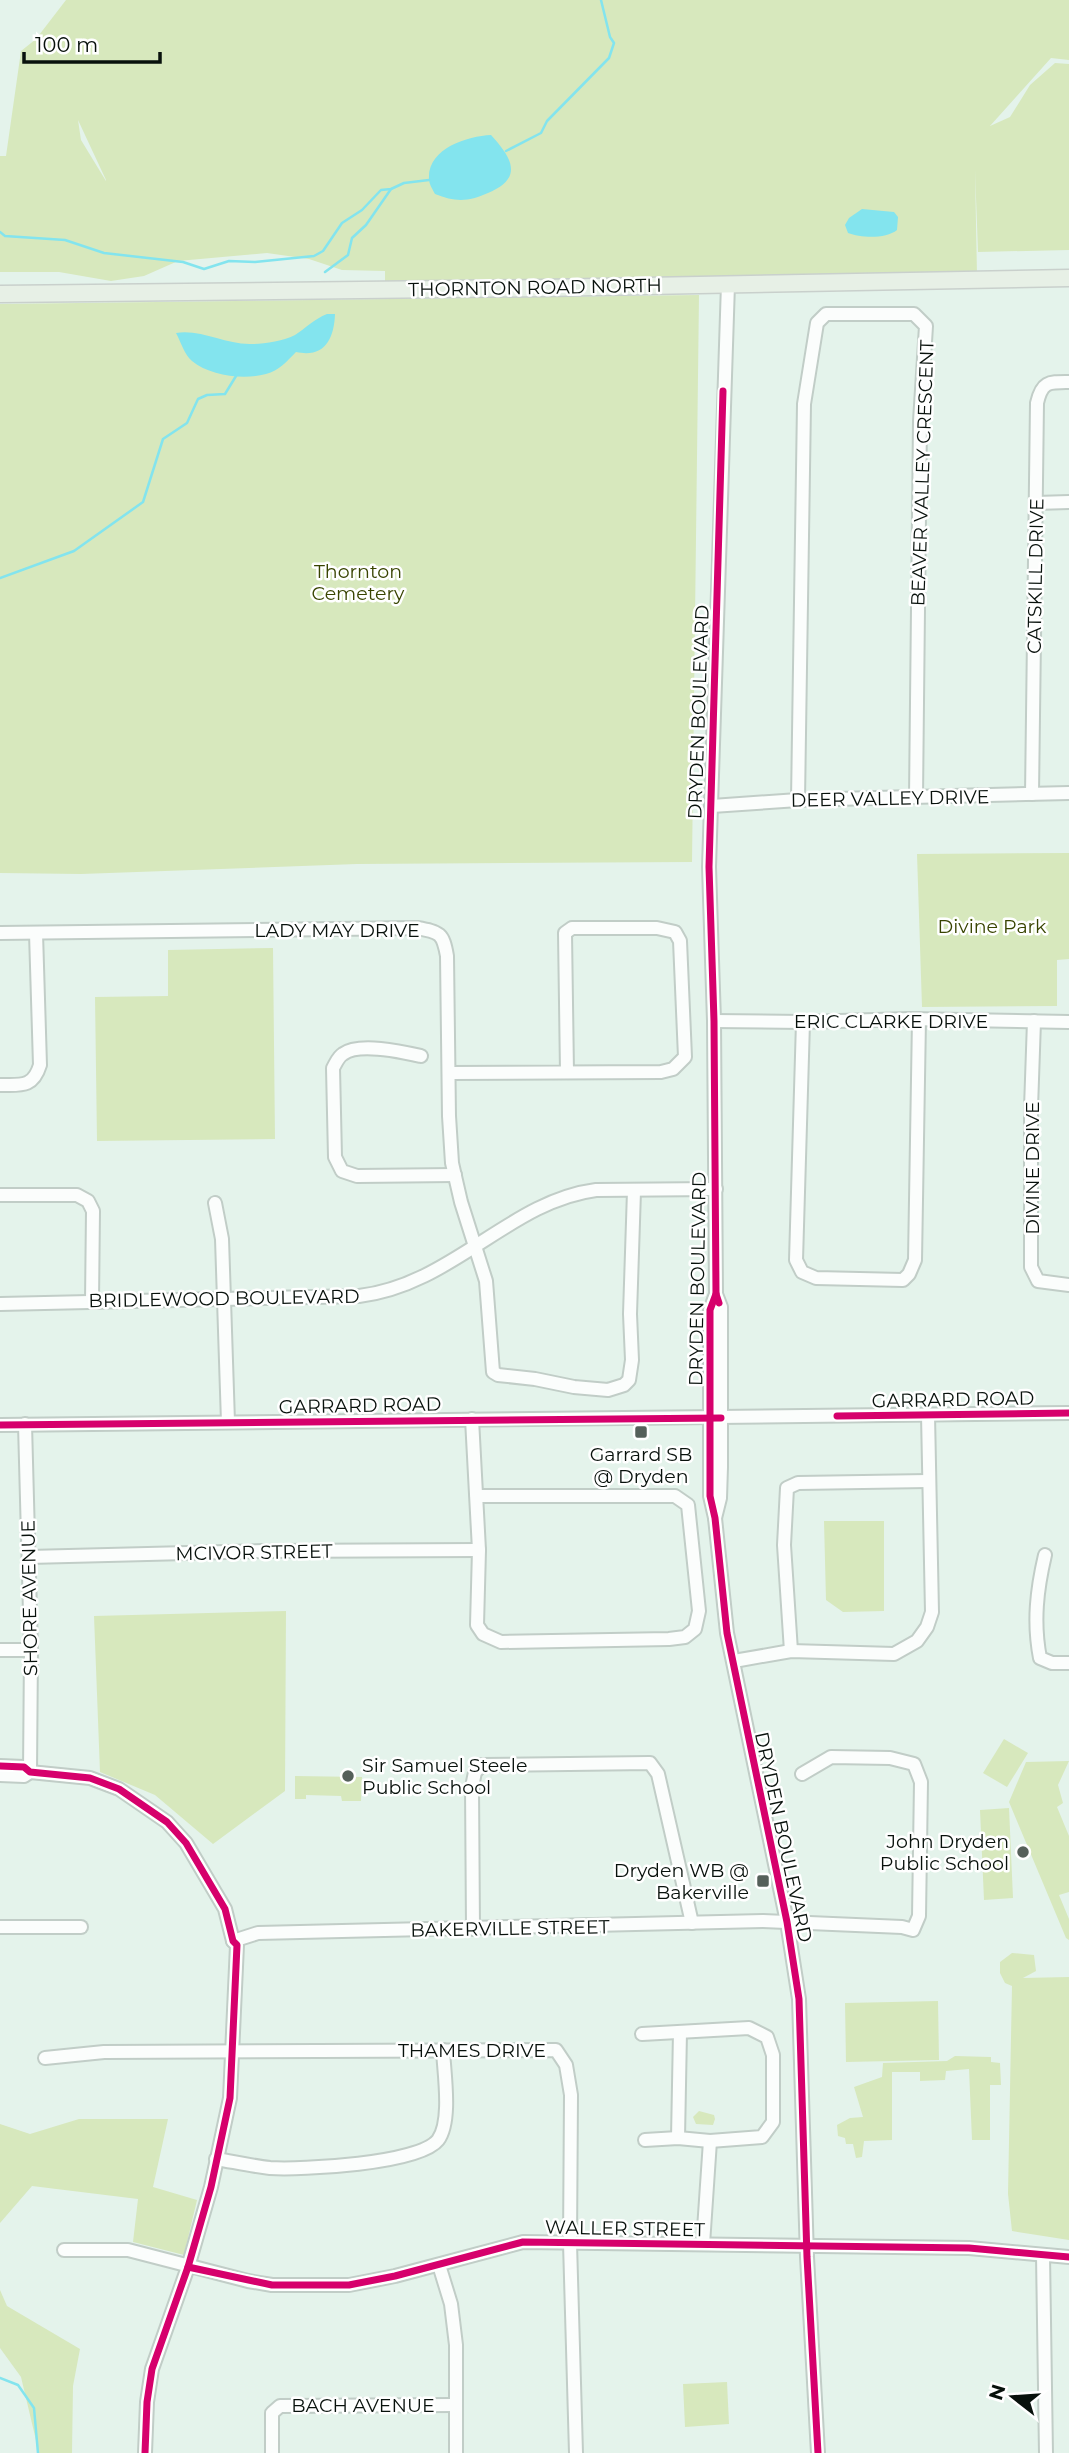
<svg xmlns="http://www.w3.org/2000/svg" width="1069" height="2453" viewBox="0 0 1069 2453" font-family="Montserrat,sans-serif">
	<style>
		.green { fill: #d7e8bd; fill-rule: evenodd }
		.water { fill: #83e4ee }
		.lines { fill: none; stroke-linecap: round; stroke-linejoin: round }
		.stream { stroke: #83e4ee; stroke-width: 2.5 }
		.minor-casing { stroke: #c1cdc7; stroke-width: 16 }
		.major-casing { stroke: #c9d0cc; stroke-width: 19 }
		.minor { stroke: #fbfdfc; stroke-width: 12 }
		.major { stroke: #e7f0e6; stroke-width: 16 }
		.cycleway-casing { stroke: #fff; stroke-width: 11 }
		.cycleway { stroke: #d6006c; stroke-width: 7 }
		.poi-dot { fill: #55605a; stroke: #fff; stroke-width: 2.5 }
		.labels { text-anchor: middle; stroke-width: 5; stroke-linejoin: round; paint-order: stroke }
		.street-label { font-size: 19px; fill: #08110c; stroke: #fff }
		.park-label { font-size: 19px; fill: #384400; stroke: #fff }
		.poi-label { font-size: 19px; fill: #08110c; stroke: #fff; text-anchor: end }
	</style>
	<rect width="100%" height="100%" fill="#e4f3eb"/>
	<!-- green -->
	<g class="green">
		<path d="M66,0H1069V60L1051,58L990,126L1010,117L1030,85L1055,63L1069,64V250L978,252L975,170L977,275L385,281V271L342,270L309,259L267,253L178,261L144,276L111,281L59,272H0V156H6L21,51L36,39ZM78,120L106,180V181L81,140Z"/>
		<polygon points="699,295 692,862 357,864 81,874 0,873 0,304"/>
		<polygon points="1069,853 1069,959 1057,960 1057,1006 922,1007 917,854"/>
		<polygon points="273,948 275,1139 97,1141 95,997 168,996 168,950"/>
		<polygon points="824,1521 884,1521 884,1611 843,1612 826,1600"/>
		<polygon points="286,1611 285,1791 213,1844 155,1795 100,1772 94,1616"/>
		<polygon points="1004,1739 1028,1753 1007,1787 983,1773"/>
		<polygon points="1069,1761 1058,1785 1063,1803 1057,1807 1069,1836 1069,1892 1059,1895 1069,1919 1069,1940 1066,1938 1009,1802 1026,1762"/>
		<polygon points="295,1776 362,1777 361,1801 342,1801 341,1796 306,1795 306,1799 295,1799"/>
		<polygon points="1009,1808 1013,1898 984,1900 980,1810"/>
		<polygon points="1012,1953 1034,1955 1036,1971 1023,1978 1069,1977 1069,2240 1012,2231 1008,2194 1012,1986 1005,1983 1000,1973 1000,1962"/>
		<polygon points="938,2001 939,2060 846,2062 845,2003"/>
		<polygon points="955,2056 991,2057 991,2062 1000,2063 1001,2085 990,2085 990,2140 972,2140 969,2069 946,2071 945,2080 920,2081 920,2072 892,2072 892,2140 864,2141 862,2157 856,2158 853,2144 846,2144 845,2138 838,2136 837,2125 850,2118 863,2117 854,2087 882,2077 883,2063 947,2061"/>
		<polygon points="699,2111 714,2115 715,2119 713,2125 696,2124 693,2117"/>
		<polygon points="79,2119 168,2119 153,2187 197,2200 184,2255 133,2242 138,2199 32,2186 0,2223 0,2124 30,2134"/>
		<polygon points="0,2290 7,2306 80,2349 73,2386 72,2453 39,2453 21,2377 0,2348"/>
		<polygon points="727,2382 729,2424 685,2427 683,2384"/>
	</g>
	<!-- water -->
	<g class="water">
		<path d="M491,135C512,158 524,178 488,193C468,202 455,202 435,194C433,190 429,184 429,179C427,149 467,136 491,135Z"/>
		<path d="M862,209L894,212L898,217L897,230C886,239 861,238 848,233L845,225L849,218Z"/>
		<path d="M327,314H335C334,340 324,358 296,352C287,361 279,371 266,374C244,380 210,376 192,361C184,354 181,342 176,333C202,329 225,345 252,344C263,344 284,341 295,335C306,328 314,319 327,314Z"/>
	</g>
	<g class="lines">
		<!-- stream -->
		<g class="stream">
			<polyline points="506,151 541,133 547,121 609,58 614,43 610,37 601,0"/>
			<polyline points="0,232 5,236 65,240 104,253 183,262 204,269 229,261 255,262 314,256 323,251 342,223 362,210 381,190 391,189 404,183 429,180"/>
			<polyline points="325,272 348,255 352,238 366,225 391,189"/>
			<polyline points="0,578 74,551 143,502 163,439 187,423 198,399 207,395 225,394 236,376"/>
			<polyline points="0,2378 18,2385 34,2408 38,2453"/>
		</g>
		<!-- minor casing -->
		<g class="minor-casing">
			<g id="minor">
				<polyline points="1036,503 1069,502"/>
				<path d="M1032,794L1037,403C1042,381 1049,382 1069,382"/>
				<polyline points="798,800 804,404 817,323 826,314 914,314 926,326 920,421 916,797"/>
				<polyline points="712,806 798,800 1069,793"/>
				<path d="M0,933L417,928C440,932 443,933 447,956L449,1116L452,1163L461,1202L486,1281L493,1372L498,1375L535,1379L574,1387L608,1390L624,1385L629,1380L632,1360L630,1314L634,1191"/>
				<polyline points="714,1021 803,1022 910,1019 1069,1022"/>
				<polyline points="1034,1021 1031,1108 1031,1267 1038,1281 1069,1285"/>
				<polyline points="803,1022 796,1260 802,1272 816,1278 903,1280 909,1274 915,1260 919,1019"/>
				<path d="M421,1056C403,1052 359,1042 343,1054C338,1057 336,1063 333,1068L335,1157L342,1171L357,1176L455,1175"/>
				<polyline points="449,1073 661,1072 673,1069 685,1057 680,941 675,932 657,928 572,928 565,933 567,1072"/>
				<path d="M0,1085C21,1085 33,1088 40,1065L36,933"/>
				<polyline points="0,1195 77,1195 88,1201 93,1211 92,1301"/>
				<polyline points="215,1203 222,1239 228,1422"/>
				<polyline points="716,1294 710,1310 710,1496 715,1518 727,1633 787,1922 799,1999 807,2257 818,2453"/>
				<path d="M0,1304L359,1296C452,1285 510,1201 596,1190L716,1189"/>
				<polyline points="472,1419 479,1550 477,1625 483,1634 501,1642 669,1639 685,1637 695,1629 699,1611 688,1505 675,1496 476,1496"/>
				<polyline points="25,1424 31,1650 30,1772"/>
				<polyline points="0,1425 1069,1413"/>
				<polyline points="715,1518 720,1498 721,1467 721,1307 716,1294 714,1021 709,867 728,284"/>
				<path d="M1045,1555C1037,1589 1033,1622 1040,1658L1052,1663H1069"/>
				<polyline points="29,1557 264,1551 479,1550"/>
				<polyline points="0,1650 31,1650"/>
				<polyline points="791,1651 784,1545 787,1488 798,1483 928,1481"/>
				<polyline points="734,1661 791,1651 894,1654 917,1641 927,1627 932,1612 928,1415"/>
				<polyline points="0,1766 24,1767 30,1772 90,1778 119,1789 167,1822 186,1843 225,1909 233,1941 237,1945 230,2098 211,2187 188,2267 152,2369 147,2402 145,2453"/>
				<polyline points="0,1775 24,1776 30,1772"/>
				<polyline points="0,1927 81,1927"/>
				<polyline points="473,1929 472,1787 475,1772 482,1765 650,1763 658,1774 692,1923"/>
				<polyline points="233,1941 258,1933 763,1921 902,1927 913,1930 919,1916 921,1782 914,1764 890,1758 831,1757 802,1774"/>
				<polyline points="642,2034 749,2028 767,2037 773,2055 773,2122 762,2137 710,2141 678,2138 645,2140"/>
				<polyline points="45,2058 104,2052 556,2050 566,2065 571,2095 570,2243 576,2453"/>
				<polyline points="678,2138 680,2032"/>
				<path d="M216,2159C234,2162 252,2166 270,2168C301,2170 419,2164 438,2140C452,2121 444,2073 443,2050"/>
				<polyline points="703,2244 710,2141"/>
				<polyline points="64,2250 128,2250 248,2281 272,2285 349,2285 395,2276 523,2242 969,2248 1069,2257"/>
				<polyline points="1043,2255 1046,2453"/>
				<polyline points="439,2265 451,2304 456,2345 456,2453"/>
				<polyline points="272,2453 272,2413 280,2406 455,2405"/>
			</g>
		</g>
		<!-- major casing -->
		<g class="major-casing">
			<polyline id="major" points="0,294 543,288 1069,278"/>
		</g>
		<!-- minor -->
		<use href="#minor" class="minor"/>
		<!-- major -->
		<use href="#major" class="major"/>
		<!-- cycleway casing -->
		<g class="cycleway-casing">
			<g id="cycleway">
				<polyline points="716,1294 710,1310 710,1496 715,1518 727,1633 787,1922 799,1999 807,2257 818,2453"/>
				<polyline points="719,1303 716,1294 714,1021 709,867 723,391"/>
				<polyline points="837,1416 1069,1413"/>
				<polyline points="0,1425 721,1418"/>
				<polyline points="0,1766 24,1767 30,1772 90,1778 119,1789 167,1822 186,1843 225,1909 233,1941 237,1945 230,2098 211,2187 188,2267 152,2369 147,2402 145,2453"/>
				<polyline points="188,2267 272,2285 349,2285 395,2276 523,2242 969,2248 1069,2257"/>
			</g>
		</g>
		<!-- cycleway -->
		<use href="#cycleway" class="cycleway"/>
	</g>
	<!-- markers -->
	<g class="poi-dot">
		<rect x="634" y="1425" width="14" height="14" rx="3.5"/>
		<circle cx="348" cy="1776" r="7"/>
		<circle cx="1023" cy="1852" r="7"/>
		<rect x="756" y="1874" width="14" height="14" rx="3.5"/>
	</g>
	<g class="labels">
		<!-- street labels -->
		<g class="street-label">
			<text transform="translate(535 287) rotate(-1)" y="7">THORNTON ROAD NORTH</text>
			<text transform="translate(922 473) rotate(-88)" y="7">BEAVER VALLEY CRESCENT</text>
			<text transform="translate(1035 576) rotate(-89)" y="7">CATSKILL DRIVE</text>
			<text transform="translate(698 712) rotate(-88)" y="7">DRYDEN BOULEVARD</text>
			<text transform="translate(890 798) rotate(-1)" y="7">DEER VALLEY DRIVE</text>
			<text x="337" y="937">LADY MAY DRIVE</text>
			<text x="891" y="1028">ERIC CLARKE DRIVE</text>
			<text transform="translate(1032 1168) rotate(-90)" y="7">DIVINE DRIVE</text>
			<text transform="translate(697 1279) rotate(-89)" y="7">DRYDEN BOULEVARD</text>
			<text transform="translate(224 1298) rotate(-1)" y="7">BRIDLEWOOD BOULEVARD</text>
			<text transform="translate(953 1399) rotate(-1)" y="7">GARRARD ROAD</text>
			<text transform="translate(360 1405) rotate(-1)" y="7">GARRARD ROAD</text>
			<text transform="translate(254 1552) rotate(-1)" y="7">MCIVOR STREET</text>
			<text transform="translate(29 1598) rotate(-91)" y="7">SHORE AVENUE</text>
			<text transform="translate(784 1837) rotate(78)" y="7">DRYDEN BOULEVARD</text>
			<text transform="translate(510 1928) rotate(-1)" y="7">BAKERVILLE STREET</text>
			<text x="472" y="2057">THAMES DRIVE</text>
			<text transform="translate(625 2228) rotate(1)" y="7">WALLER STREET</text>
			<text x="363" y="2412">BACH AVENUE</text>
		</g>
		<!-- park labels -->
		<g class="park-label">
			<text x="358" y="578">Thornton<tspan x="358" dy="22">Cemetery</tspan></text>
			<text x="992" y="933">Divine Park</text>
		</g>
		<!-- poi labels -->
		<g class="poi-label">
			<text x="641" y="1461" text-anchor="middle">Garrard SB<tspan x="641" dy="22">@ Dryden</tspan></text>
			<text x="362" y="1772" text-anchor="start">Sir Samuel Steele<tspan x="362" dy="22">Public School</tspan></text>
			<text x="1009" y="1848">John Dryden<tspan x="1009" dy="22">Public School</tspan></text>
			<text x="749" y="1877">Dryden WB @<tspan x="749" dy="22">Bakerville</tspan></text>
		</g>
	</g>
	<!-- north arrow -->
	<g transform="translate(1013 2397) rotate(287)" stroke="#ffffff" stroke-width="5" paint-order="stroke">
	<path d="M0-5L12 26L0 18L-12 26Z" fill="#08110c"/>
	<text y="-10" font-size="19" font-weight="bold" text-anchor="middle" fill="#08110c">N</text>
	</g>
	<!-- scale -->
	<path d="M24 52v10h136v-10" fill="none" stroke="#08110c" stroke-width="3.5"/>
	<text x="35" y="52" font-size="21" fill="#08110c" stroke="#ffffff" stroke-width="5" paint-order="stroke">100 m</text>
</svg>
